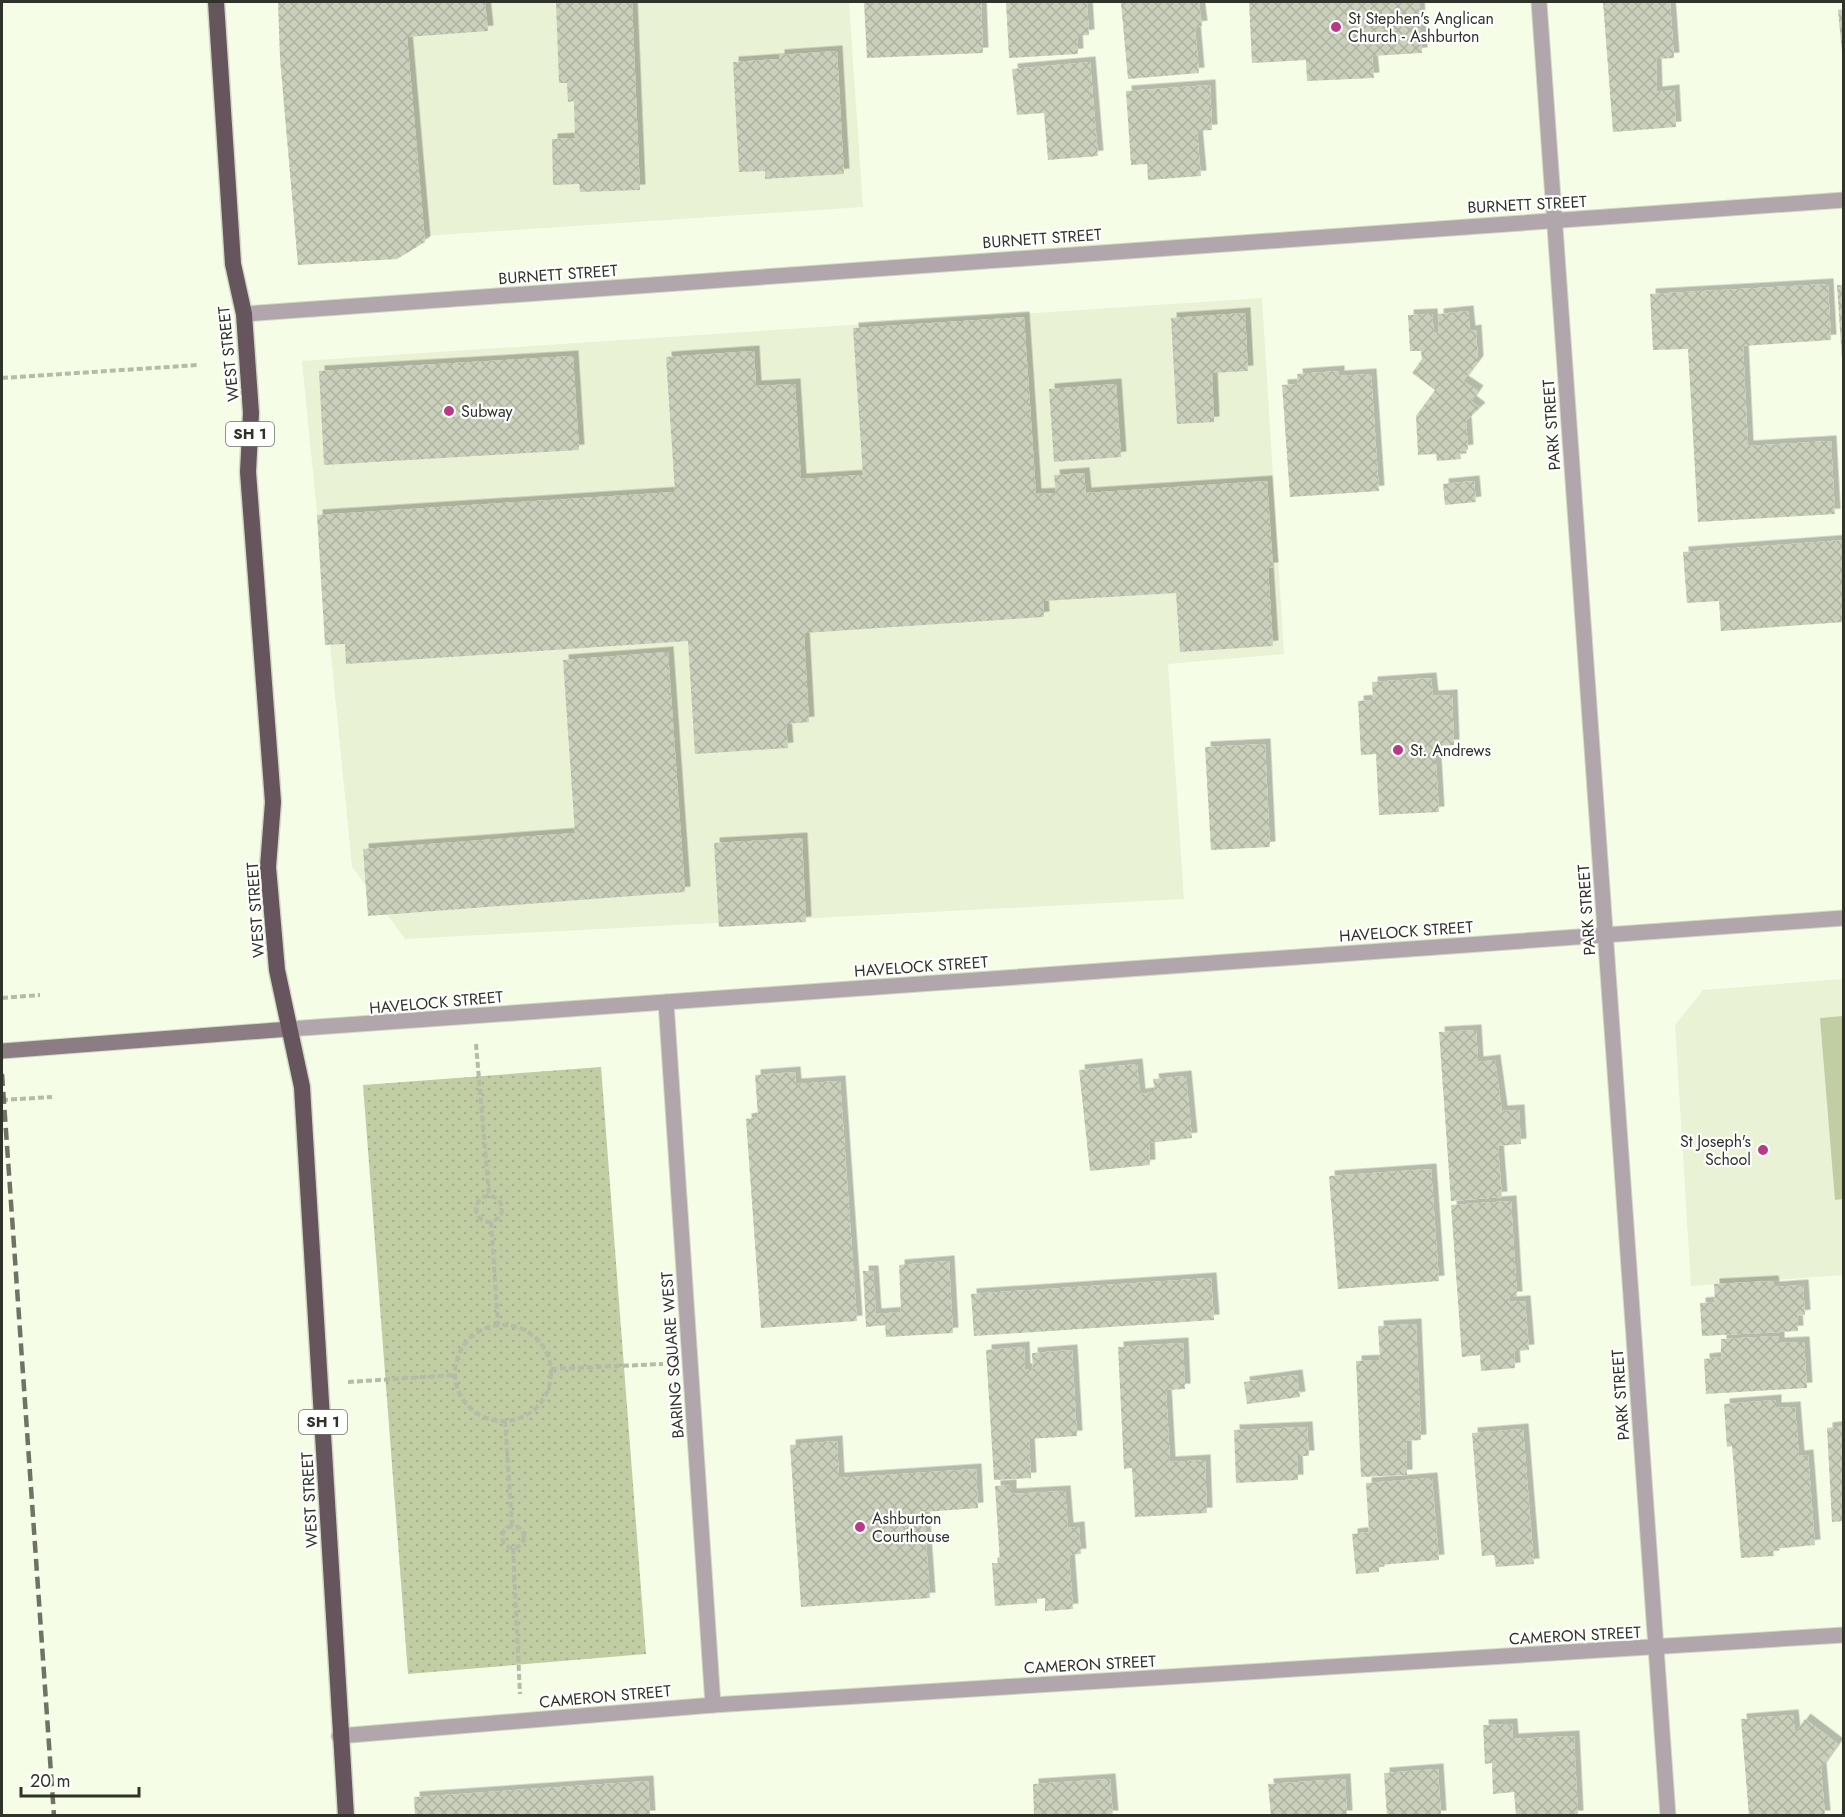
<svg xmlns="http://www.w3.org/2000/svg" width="1845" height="1817" viewBox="0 0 1845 1817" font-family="Jost,sans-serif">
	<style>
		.built { fill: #e9f2d4 }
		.green { fill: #c1cda3 }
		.park { fill: url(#park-dots) }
		.building { fill: url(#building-cross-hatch); filter: url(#shadow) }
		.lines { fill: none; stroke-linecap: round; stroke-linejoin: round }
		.minor-casing { stroke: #d2d9c5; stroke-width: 17 }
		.tertiary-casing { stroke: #d2d9c5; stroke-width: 17 }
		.secondary-casing { stroke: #d2d9c5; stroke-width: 17 }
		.trunk-casing { stroke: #d2d9c5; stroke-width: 19 }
		.path { stroke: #b5bba9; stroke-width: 4; stroke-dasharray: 6 3; stroke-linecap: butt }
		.minor { stroke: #b0a6ab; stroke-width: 15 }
		.tertiary { stroke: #b0a6ab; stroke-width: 15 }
		.secondary { stroke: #8c7d85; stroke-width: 15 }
		.trunk { stroke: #67555e; stroke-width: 16 }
		.rail { stroke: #6f7366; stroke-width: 4.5; stroke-dasharray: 12 6; stroke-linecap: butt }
		.poi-dot { fill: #b73988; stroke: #fff; stroke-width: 2 }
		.labels { text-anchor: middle; stroke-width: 4.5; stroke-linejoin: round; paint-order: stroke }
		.shield { fill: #fff; stroke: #6e706a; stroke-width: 1.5 }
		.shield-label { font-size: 15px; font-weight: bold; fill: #30332a }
		.poi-label { font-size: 16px; fill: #30332a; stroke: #fff; text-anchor: start }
		.street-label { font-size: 16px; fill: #30332a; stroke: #fff }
	</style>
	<defs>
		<pattern id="park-dots" width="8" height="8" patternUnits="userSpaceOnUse" patternTransform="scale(1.5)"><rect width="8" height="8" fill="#c1cda3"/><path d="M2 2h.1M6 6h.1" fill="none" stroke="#a6b08c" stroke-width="1.8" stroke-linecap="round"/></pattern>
		<pattern id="building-cross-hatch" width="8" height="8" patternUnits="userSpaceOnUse" patternTransform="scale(1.5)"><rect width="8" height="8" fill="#cad0bb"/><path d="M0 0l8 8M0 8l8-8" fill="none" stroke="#aeb3a1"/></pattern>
		<filter id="shadow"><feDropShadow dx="5.5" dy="-5.5" stdDeviation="0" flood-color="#0004"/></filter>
	</defs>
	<rect width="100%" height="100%" fill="#f6fde7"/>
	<!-- built -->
	<g class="built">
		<polygon points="284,2 849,2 863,207 303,244"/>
		<polygon points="1262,298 1284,654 1168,664 1184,899 405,939 352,867 302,361"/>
		<polygon points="1843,979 1843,1275 1691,1286 1675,1025 1703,990"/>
	</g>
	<!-- green -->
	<polygon class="green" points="1843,1016 1844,1199 1835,1200 1820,1018"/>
	<!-- park -->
	<polygon class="park" points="601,1067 646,1654 408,1674 363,1085"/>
	<!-- building -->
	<g class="building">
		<polygon points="278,2 485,2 488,31 407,37 425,242 397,259 298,265 280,59"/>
		<polygon points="556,2 632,2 640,190 580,192 579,184 553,185 552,139 575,138 574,101 568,102 567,83 559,83"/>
		<polygon points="864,2 981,2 983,53 867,58"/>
		<polygon points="1006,2 1087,2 1089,35 1077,36 1078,54 1009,58"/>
		<polygon points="1144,2 1199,2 1202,26 1195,27 1199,73 1128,79 1121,3"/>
		<polygon points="1249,2 1419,2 1422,53 1372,56 1374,78 1307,81 1306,60 1252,63"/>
		<polygon points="1603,2 1670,2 1674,58 1656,59 1657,92 1674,90 1676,127 1613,132"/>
		<polygon points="1844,9 1844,53 1842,53 1838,10"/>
		<polygon points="837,51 844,174 765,179 765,171 739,172 733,62 779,59 779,55"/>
		<polygon points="1090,62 1098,156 1048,160 1044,113 1017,115 1012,69"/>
		<polygon points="1210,85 1212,130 1197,131 1201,176 1148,180 1147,164 1131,165 1126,91"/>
		<polygon points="1828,284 1831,340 1743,346 1748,446 1831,441 1835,514 1698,522 1688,349 1653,350 1650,294"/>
		<polygon points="1837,285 1844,285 1844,360 1842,360"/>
		<polygon points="1468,311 1470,331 1476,330 1478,361 1463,381 1478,391 1471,401 1480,408 1466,421 1468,450 1460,451 1461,459 1437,461 1436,454 1418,455 1416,416 1435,390 1412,373 1422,359 1421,351 1410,351 1408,315 1432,314 1434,333 1439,332 1438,314"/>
		<polygon points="1245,313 1248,371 1212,373 1214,422 1177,424 1171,318"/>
		<polygon points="1024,317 1036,494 1056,493 1054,475 1084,473 1086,493 1267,481 1273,568 1268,568 1273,646 1180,652 1176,593 1043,601 1044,617 804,633 809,722 786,724 788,748 695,754 688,641 346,664 345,644 325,645 317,515 675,492 666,357 754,351 756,386 795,384 801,479 863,475 853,328"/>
		<polygon points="573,356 579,450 324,465 319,371"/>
		<polygon points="1339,371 1339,376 1371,374 1379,491 1290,497 1282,385 1298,384 1297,374"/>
		<polygon points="1116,384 1121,457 1054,462 1049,389"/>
		<polygon points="1474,481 1476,502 1445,505 1443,484"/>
		<polygon points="1844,540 1844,622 1721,631 1719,601 1687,603 1683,552"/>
		<polygon points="668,652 685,892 368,916 363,849 575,833 563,660"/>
		<polygon points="1431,678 1433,696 1452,695 1454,745 1435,746 1439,812 1379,815 1376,754 1361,755 1358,701 1373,700 1372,682"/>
		<polygon points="1265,744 1270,847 1211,850 1205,747"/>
		<polygon points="802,838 806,922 719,927 714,843"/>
		<polygon points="1476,1030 1478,1062 1495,1060 1502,1111 1519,1110 1521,1144 1498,1146 1502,1197 1451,1201 1439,1032"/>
		<polygon points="1137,1064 1140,1094 1155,1092 1153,1079 1186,1076 1192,1138 1149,1143 1150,1165 1090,1171 1079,1070"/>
		<polygon points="795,1072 796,1084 840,1081 857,1321 761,1328 746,1119 758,1117 755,1075"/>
		<polygon points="1431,1169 1439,1281 1338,1289 1329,1176"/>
		<polygon points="1511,1201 1517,1297 1509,1297 1510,1302 1525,1301 1529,1350 1514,1351 1515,1368 1481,1371 1480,1355 1462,1357 1451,1205"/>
		<polygon points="949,1261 953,1333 886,1337 885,1325 866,1327 863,1271 873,1271 876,1314 901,1312 899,1265"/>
		<polygon points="1211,1278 1214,1320 974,1336 971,1294"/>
		<polygon points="1773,1281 1774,1287 1803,1285 1805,1315 1797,1316 1798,1331 1702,1336 1700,1303 1715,1302 1714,1284"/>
		<polygon points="1416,1324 1421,1440 1406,1441 1407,1475 1361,1477 1356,1361 1380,1360 1378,1326"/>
		<polygon points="1779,1336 1779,1343 1804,1342 1807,1388 1706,1394 1704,1359 1721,1357 1721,1339"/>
		<polygon points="1183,1343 1185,1389 1166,1390 1170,1462 1205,1460 1207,1513 1135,1517 1132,1468 1124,1469 1118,1347"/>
		<polygon points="1024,1347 1025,1369 1033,1369 1032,1353 1072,1350 1077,1436 1029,1439 1031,1478 994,1480 986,1350"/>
		<polygon points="1297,1375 1300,1397 1247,1404 1244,1382"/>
		<polygon points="1776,1400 1776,1408 1795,1407 1799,1456 1808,1455 1815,1545 1773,1549 1774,1556 1741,1558 1732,1446 1727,1447 1724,1404"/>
		<polygon points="1844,1426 1844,1521 1832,1522 1827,1428"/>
		<polygon points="1307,1427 1309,1456 1297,1456 1298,1480 1236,1483 1234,1430"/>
		<polygon points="1523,1429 1534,1564 1496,1567 1494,1555 1482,1556 1472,1433"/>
		<polygon points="837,1441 839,1478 976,1469 978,1508 924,1512 930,1598 801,1607 790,1445"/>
		<polygon points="1432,1478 1439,1560 1379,1565 1379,1572 1356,1574 1352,1534 1369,1532 1366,1483"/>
		<polygon points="1011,1485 1011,1494 1065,1491 1068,1528 1079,1527 1081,1554 1069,1555 1073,1609 1045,1611 1045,1598 1037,1599 1037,1603 995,1606 992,1563 1000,1563 995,1486"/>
		<polygon points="1793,1715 1795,1733 1805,1719 1838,1744 1821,1768 1825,1816 1749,1816 1741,1719"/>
		<polygon points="1512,1724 1513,1739 1574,1736 1578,1816 1516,1816 1514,1792 1493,1794 1492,1763 1485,1764 1483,1725"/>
		<polygon points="1438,1769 1441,1816 1387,1816 1384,1773"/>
		<polygon points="1110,1779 1113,1816 1034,1816 1033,1784"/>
		<polygon points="1345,1779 1347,1816 1271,1816 1268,1784"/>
		<polygon points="648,1781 650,1816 415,1816 414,1797"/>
	</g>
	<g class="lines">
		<!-- minor casing -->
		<g class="minor-casing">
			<g id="minor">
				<polyline points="1539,2 1668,1816"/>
				<polyline points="244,314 1844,200"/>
				<polyline points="666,1002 713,1705"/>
				<polyline points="339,1736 713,1705 1844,1635"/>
			</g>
		</g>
		<!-- tertiary casing -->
		<g class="tertiary-casing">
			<polyline id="tertiary" points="289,1029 1844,918"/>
		</g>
		<!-- secondary casing -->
		<g class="secondary-casing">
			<polyline id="secondary" points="2,1051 289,1029"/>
		</g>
		<!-- trunk casing -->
		<g class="trunk-casing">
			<polyline id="trunk" points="216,2 233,264 244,314 251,413 248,472 273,802 268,867 277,970 302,1087 346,1816"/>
		</g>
		<!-- path -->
		<g class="path">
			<polyline points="2,378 198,365"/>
			<polyline points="2,998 40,995"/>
			<polyline points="476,1044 489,1196"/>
			<polyline points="2,1100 52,1097"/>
			<circle cx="489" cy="1209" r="13"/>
			<polyline points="491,1222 498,1325"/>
			<circle cx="503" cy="1373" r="48"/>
			<polyline points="551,1369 663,1364"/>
			<polyline points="348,1382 455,1375"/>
			<polyline points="505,1421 512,1526"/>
			<circle cx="513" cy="1537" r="11"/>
			<polyline points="513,1548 520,1694"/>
		</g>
		<!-- minor -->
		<use href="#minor" class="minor"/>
		<!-- tertiary -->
		<use href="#tertiary" class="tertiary"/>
		<!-- secondary -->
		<use href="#secondary" class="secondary"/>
		<!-- trunk -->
		<use href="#trunk" class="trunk"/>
		<!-- rail -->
		<polyline class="rail" points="2,1074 54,1816"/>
	</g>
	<!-- markers -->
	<g class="poi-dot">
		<circle cx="1336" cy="27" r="6"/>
		<circle cx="449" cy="411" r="6"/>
		<circle cx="1398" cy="750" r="6"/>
		<circle cx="1763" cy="1150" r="6"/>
		<circle cx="860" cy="1527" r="6"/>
	</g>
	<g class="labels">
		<!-- shield labels -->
		<g class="shield">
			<rect x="226" y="422" width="48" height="24" rx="4.5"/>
			<rect x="299" y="1410" width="48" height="24" rx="4.5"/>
		</g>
		<g class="shield-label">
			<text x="250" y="439">SH 1</text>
			<text x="323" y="1427">SH 1</text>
		</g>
		<!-- poi labels -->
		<g class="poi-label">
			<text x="1348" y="24">St Stephen's Anglican<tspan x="1348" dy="18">Church - Ashburton</tspan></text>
			<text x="461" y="417">Subway</text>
			<text x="1410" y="756">St. Andrews</text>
			<text x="1751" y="1147" text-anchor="end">St Joseph's<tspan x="1751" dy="18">School</tspan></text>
			<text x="872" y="1524">Ashburton<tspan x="872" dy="18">Courthouse</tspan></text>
		</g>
		<!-- street labels -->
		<g class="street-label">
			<text transform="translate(1527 204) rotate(-3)" y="6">BURNETT STREET</text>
			<text transform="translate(1042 238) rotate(-4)" y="6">BURNETT STREET</text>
			<text transform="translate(558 274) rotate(-4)" y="6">BURNETT STREET</text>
			<text transform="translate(228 354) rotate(-96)" y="6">WEST STREET</text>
			<text transform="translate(1551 425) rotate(-94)" y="6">PARK STREET</text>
			<text transform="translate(255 910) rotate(-94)" y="6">WEST STREET</text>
			<text transform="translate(1586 910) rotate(-94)" y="6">PARK STREET</text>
			<text transform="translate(1406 931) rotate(-4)" y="6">HAVELOCK STREET</text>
			<text transform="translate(921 966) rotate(-4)" y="6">HAVELOCK STREET</text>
			<text transform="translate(436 1002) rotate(-5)" y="6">HAVELOCK STREET</text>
			<text transform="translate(672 1355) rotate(-94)" y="6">BARING SQUARE WEST</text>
			<text transform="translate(1620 1395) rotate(-94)" y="6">PARK STREET</text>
			<text transform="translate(309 1500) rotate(-93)" y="6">WEST STREET</text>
			<text transform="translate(1575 1635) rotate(-3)" y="6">CAMERON STREET</text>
			<text transform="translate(1090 1664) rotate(-3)" y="6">CAMERON STREET</text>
			<text transform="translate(605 1696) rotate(-5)" y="6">CAMERON STREET</text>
		</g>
	</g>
	<!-- border -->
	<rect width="1845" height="1817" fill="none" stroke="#30332a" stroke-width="6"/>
	<!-- scale -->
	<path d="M21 1787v9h118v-9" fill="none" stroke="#30332a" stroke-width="3"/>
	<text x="30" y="1787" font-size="18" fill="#30332a" stroke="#ffffff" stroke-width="4.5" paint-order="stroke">20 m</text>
</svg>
